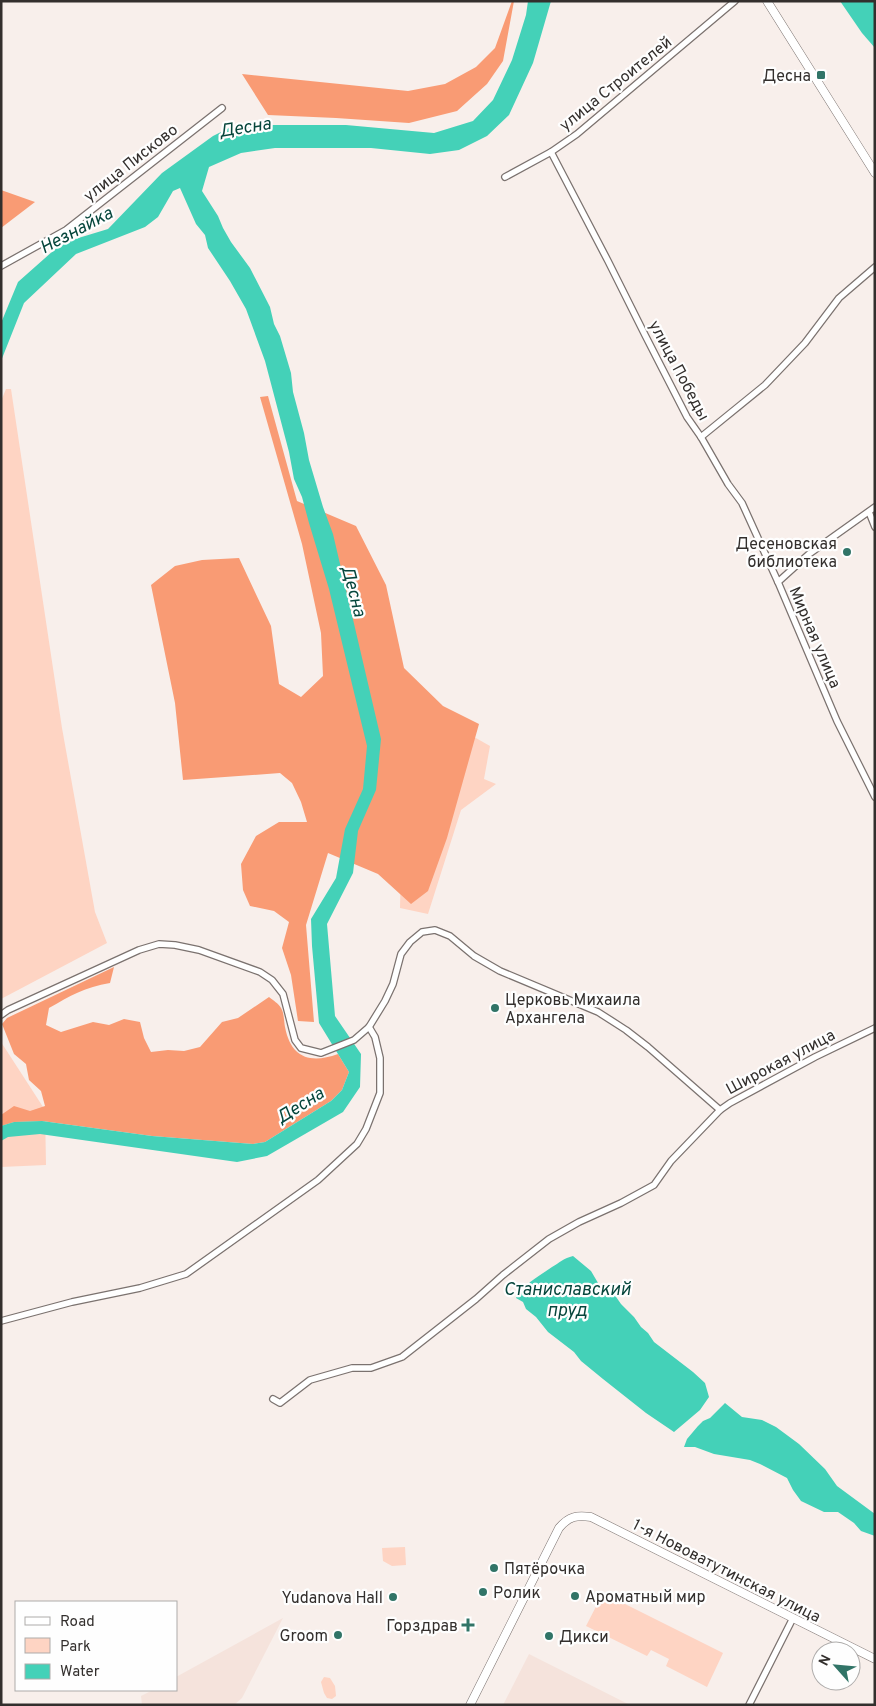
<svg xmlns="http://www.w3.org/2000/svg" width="876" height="1706" viewBox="0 0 876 1706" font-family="Overpass,sans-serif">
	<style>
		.built { fill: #f5e3dc }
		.green { fill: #fed4c3 }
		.forest { fill: #f99b74 }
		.water { fill: #44d1b8 }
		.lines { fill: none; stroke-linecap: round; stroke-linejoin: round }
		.minor-casing { stroke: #7b726f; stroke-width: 8 }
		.tertiary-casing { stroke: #7b726f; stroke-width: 9 }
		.minor { stroke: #fff; stroke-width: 5.5 }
		.tertiary { stroke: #fff; stroke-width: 8 }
		.poi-dot { fill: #317467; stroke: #fefefe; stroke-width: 2 }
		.labels { text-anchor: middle; stroke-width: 4.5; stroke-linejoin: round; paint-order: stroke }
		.poi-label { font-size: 16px; fill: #332f2d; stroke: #fefefe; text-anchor: end }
		.street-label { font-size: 16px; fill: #332f2d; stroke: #fefefe }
		.water-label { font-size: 18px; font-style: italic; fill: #06463c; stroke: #fefefe }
	</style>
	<rect width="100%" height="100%" fill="#f8efeb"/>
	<!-- built -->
	<g class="built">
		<polygon points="283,1618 242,1698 234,1705 142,1705 141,1696 153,1690 176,1690 176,1677"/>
		<polygon points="529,1654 630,1705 503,1705"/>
	</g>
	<!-- green -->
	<g class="green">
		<polygon points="6,389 11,389 62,728 95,912 107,943 1,999 1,401"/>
		<polygon points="405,698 490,746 484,779 496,784 461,810 428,914 400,908"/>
		<polygon points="1,1042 45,1110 46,1165 1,1167"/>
		<polygon points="405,1547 406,1565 392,1566 383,1561 382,1548"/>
		<polygon points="603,1593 723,1653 707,1687 666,1666 669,1659 651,1650 647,1656 586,1626"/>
		<polygon points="324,1677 330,1678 335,1686 336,1696 332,1699 327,1698 324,1693 321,1682"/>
	</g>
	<!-- forest -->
	<g class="forest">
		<polygon points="512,1 514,1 503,61 487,84 457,111 409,123 336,118 268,115 242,74 408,91 445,84 476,67 495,48"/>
		<polygon points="1,190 35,202 1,228"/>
		<polygon points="268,396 297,501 356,526 386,585 404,668 443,706 479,724 447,838 428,891 411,904 378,874 328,853 306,925 314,1022 298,1021 291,975 282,948 289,922 274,911 250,906 243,890 241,864 256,836 279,822 307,822 301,802 292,783 280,773 183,780 175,703 151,585 175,566 202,560 239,558 271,626 279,684 301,697 323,676 321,633 302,544 260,397"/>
		<path d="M114,967L110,983C85,987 70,996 49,1008L46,1025L61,1032L93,1022L109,1025L124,1019L140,1022L144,1038L151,1052L168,1050L184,1051L200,1047L222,1022L238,1018L269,997C273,1000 279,1004 281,1008C284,1012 284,1022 285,1027C291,1058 310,1064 338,1054L349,1072L342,1090L331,1101L265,1142L253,1144L152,1136L42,1121L14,1122L1,1126V1115L14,1106L30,1111L45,1106L41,1091L29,1080L26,1064L14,1054L2,1024L7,1018Z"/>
	</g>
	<!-- water -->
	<g class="water">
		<polygon points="528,1 551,1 533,63 509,115 487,136 459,150 430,154 371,148 275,148 241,153 209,167 202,191 218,216 223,228 231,242 250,268 270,307 274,324 280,336 291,373 293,392 304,433 309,460 323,507 333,534 381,739 376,790 358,831 353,873 327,924 335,1016 361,1054 360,1087 343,1112 267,1156 237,1162 40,1134 8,1137 1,1141 1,1126 14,1122 42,1121 152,1136 253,1144 265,1142 331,1101 342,1090 349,1072 319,1023 312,946 311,919 336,878 345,829 363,789 367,746 329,589 309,523 302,497 294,479 289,452 265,361 246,309 230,281 208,248 205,235 196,224 180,188 173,191 158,217 145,227 76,254 24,303 1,361 1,323 18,282 62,243 108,229 162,173 213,136 235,125 346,125 434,133 473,121 493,100 512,60 526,15"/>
		<polygon points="840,1 875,1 875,48 862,33"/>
		<path d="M573,1256L591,1271L601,1288L614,1294L621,1304L634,1317L641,1327L648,1333L654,1342L693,1372L705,1383L709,1397L700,1410L674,1432L646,1413L603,1379L581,1361L574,1352L548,1332L536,1317L526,1309L523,1302L516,1298C525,1283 538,1277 552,1267C559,1263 564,1258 573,1256Z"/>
		<polygon points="725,1403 742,1417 762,1420 776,1427 799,1444 825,1469 837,1486 875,1514 875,1536 861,1531 854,1523 838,1512 824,1512 801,1501 793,1490 787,1478 760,1464 750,1460 714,1454 695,1447 684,1447 687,1439 698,1426 703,1421 710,1418"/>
	</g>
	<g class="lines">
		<!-- minor casing -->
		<g class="minor-casing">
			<g id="minor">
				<polyline points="551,152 608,261 645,335 687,417 701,437 728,484 742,503 778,582 837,721 875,797"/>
				<polyline points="505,177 551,152 577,134 735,1"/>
				<polyline points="1,266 66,230 222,108"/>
				<polyline points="701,437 765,385 805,343 839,298 875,267"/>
				<polyline points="869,512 875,527"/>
				<polyline points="778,582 809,554 875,507"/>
				<polyline points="1,1015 8,1010 139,950 159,944 175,945 199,950 260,972 272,980 283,994 295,1040 301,1048 321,1053 354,1040 369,1027 385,1001 393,984 401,954 410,942 422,932 435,930 450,936 474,956 500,971 598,1012 626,1030 648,1047 720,1110 730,1103 815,1057 875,1028"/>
				<polyline points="1,1321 72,1302 140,1288 186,1274 318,1180 357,1144 366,1129 380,1093 380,1058 375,1037 369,1027"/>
				<polyline points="273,1399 280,1403 310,1380 352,1368 371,1368 402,1357 476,1299 503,1275 549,1239 579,1222 621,1203 654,1185 671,1161 720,1110"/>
				<polyline points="749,1705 793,1618"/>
			</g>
		</g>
		<!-- tertiary casing -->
		<g class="tertiary-casing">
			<g id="tertiary">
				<polyline points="767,1 875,173"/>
				<path d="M470,1705L559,1528C569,1516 577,1515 591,1517L875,1659"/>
			</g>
		</g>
		<!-- minor -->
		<use href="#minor" class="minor"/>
		<!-- tertiary -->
		<use href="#tertiary" class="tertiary"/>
	</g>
	<!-- markers -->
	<g class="poi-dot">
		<rect x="816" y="70" width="10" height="10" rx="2.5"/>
		<circle cx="847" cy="552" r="5"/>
		<circle cx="495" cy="1008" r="5"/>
		<circle cx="494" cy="1568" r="5"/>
		<circle cx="483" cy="1592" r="5"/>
		<circle cx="575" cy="1596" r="5"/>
		<circle cx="393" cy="1597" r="5"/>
		<path d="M465.5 1617.5h5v5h5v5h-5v5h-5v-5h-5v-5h5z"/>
		<circle cx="338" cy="1635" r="5"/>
		<circle cx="549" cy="1636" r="5"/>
	</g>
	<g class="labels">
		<!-- poi labels -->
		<g class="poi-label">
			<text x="811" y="81">Десна</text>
			<text x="837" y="549">Десеновская<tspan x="837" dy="18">библиотека</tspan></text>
			<text x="505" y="1005" text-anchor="start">Церковь Михаила<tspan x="505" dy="18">Архангела</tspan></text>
			<text x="504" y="1574" text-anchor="start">Пятёрочка</text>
			<text x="493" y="1598" text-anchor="start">Ролик</text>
			<text x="585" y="1602" text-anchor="start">Ароматный мир</text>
			<text x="383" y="1603">Yudanova Hall</text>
			<text x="458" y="1631">Горздрав</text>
			<text x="328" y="1641">Groom</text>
			<text x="559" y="1642" text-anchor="start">Дикси</text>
		</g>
		<!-- street labels -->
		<g class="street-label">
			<text transform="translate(615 83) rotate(-39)" y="6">улица Строителей</text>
			<text transform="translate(130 162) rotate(-38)" y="6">улица Писково</text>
			<text transform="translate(680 370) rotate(62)" y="6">улица Победы</text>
			<text transform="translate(816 637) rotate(67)" y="6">Мирная улица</text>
			<text transform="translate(780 1061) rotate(-28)" y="6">Широкая улица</text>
			<text transform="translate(727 1570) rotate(27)" y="6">1-я Нововатутинская улица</text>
		</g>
		<!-- water labels -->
		<g class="water-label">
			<text transform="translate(245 127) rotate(-9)" y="6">Десна</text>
			<text transform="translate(76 230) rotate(-28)" y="6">Незнайка</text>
			<text transform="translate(354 591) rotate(75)" y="6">Десна</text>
			<text transform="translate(300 1105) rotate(-32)" y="6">Десна</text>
			<text x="567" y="1295">Станиславский<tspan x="567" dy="21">пруд</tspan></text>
		</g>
	</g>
	<!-- border -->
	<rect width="876" height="1706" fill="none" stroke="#332f2d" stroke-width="5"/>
	<!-- legend -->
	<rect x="15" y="1601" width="162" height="90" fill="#fefefe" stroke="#adabaa"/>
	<rect x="25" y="1617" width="25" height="8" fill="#ffffff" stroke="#adabaa"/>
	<text x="60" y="1626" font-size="15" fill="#332f2d">Road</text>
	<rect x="25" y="1638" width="25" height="15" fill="#fed4c3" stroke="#adabaa"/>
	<text x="60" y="1651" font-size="15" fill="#332f2d">Park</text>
	<rect x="25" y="1664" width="25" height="15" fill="#44d1b8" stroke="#adabaa"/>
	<text x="60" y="1676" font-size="15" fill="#332f2d">Water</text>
	<!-- north arrow -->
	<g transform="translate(836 1666) rotate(297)"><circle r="24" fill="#fefefe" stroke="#adabaa"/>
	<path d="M0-4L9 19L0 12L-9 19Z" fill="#317467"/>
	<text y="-8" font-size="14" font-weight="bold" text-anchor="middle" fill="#332f2d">N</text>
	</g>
</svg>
